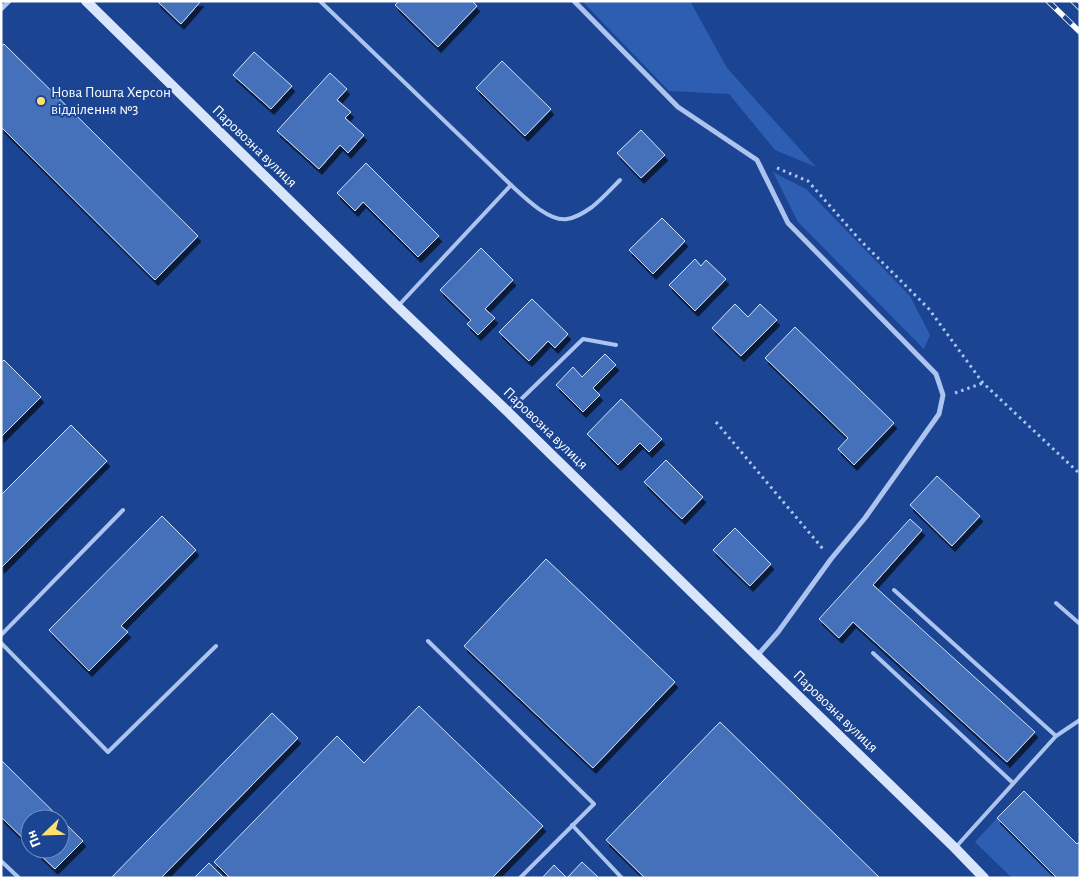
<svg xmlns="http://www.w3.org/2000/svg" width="1081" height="879" viewBox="0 0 1081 879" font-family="'Alegreya Sans',sans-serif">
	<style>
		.green { fill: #2e5eb1 }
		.building { fill: #446fba; stroke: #d2e1fb; filter: url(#shadow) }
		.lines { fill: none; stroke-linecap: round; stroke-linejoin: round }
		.path { stroke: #acc4ef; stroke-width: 3; stroke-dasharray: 2.5 4; stroke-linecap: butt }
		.service { stroke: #acc4ef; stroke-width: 4 }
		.minor { stroke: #acc4ef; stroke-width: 5 }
		.secondary { stroke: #d9e5fb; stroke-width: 10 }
		.rail-casing { stroke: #fff; stroke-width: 5.5 }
		.rail { stroke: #1b4593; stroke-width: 4; stroke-dasharray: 11; stroke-linecap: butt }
		.poi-dot { fill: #ffe06a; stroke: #1b4593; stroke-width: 2 }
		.labels { text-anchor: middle; stroke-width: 4; stroke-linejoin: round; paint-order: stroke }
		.poi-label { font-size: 15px; fill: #fff; stroke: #1b4593; text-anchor: start }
		.street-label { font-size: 15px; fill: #fff; stroke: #1b4593 }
	</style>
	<defs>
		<filter id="shadow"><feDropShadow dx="3" dy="5.5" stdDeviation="0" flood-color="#0009"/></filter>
	</defs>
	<rect width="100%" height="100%" fill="#1b4593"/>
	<!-- green -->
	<g class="green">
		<polygon points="582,1 690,1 727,68 816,167 775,150 729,94 669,91"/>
		<polygon points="773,172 806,189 910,296 930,335 924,349 798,222"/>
		<polygon points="997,818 1057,878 1012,878 975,842"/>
	</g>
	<!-- building -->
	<g class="building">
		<polygon points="157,1 201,1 181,24"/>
		<polygon points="399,1 472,1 477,6 438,47 395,5"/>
		<polygon points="4,44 198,236 155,280 1,127 1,46"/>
		<polygon points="254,52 292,86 271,109 233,75"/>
		<polygon points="502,61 551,109 525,136 476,88"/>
		<polygon points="330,73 347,89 337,100 351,112 345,118 364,135 348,153 340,145 319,169 277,131"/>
		<polygon points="641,130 665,155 641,178 617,153"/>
		<polygon points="366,163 439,236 418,257 363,202 355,211 337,193"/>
		<polygon points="662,218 685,241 653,274 629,250"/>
		<polygon points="481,248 513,280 485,309 495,318 478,335 467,324 471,320 440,290"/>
		<polygon points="695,259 701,266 706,260 726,279 695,311 669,285"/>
		<polygon points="532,299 568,334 555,348 548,341 529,361 499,332"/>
		<polygon points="735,304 748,317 760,304 777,320 741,356 712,328"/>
		<polygon points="795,327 894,423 854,465 838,449 848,438 765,358"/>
		<polygon points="605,354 616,365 593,388 600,395 583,412 556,385 573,367 582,377"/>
		<polygon points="4,360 41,397 1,437 1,363"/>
		<polygon points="621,399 662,439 649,452 640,443 618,465 587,434"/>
		<polygon points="71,425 107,461 1,568 1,495"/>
		<polygon points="666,460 703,497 682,519 644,482"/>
		<polygon points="937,476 980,516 952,546 910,505"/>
		<polygon points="162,516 196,550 121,626 128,632 89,671 49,630"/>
		<polygon points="910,519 922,530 873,585 1035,732 1007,762 853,622 839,638 819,619"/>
		<polygon points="735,528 771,564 750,586 713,550"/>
		<polygon points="546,559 675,682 593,768 464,646"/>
		<polygon points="419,706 543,826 492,878 230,878 214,862 337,736 364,763"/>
		<polygon points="272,713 298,738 161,878 111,878"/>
		<polygon points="720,722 880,878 645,878 606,840"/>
		<polygon points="1,760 83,841 55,869 34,849 60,849 60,819 30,819 30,845 1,817"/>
		<polygon points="1024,791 1077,844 1080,841 1080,878 1057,878 997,818"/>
		<polygon points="582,862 599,878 567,878"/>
		<polygon points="209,863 224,878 196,878 195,877"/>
		<polygon points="554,865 567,878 542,878"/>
	</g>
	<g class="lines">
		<!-- path -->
		<g class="path">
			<polyline points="777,168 808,181 859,239 929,309 983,383 1080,474"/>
			<polyline points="955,393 983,383"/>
			<polyline points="716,422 823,549"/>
		</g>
		<!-- service -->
		<g class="service">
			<polyline points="320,1 511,185 399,305"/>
			<path d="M511,185C524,197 549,222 567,219C576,218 585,212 592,207C602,199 611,189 620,180"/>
			<polyline points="510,410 583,339 616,345"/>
			<polyline points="894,590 1056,736 955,848"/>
			<polyline points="1056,603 1080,624"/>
			<polyline points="1,635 123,510"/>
			<polyline points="428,641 594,804 520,878"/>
			<polyline points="1,643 108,752 216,646"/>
			<polyline points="873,653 1013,783"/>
			<polyline points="1056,736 1080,720"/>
			<polyline points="572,825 622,878"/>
			<polyline points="1,861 19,878"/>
		</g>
		<!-- minor -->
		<g class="minor">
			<polyline points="574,1 678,107 757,160 788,223 936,374 943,395 939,414 865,518 831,559 778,632 757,656"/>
			<polyline points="1,9 9,1"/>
		</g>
		<!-- secondary -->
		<polyline class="secondary" points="86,1 398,307 508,412 757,656 955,848 984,878"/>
		<!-- rail casing -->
		<g class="rail-casing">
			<g id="rail">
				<polyline points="1048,1 1080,32"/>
				<polyline points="1073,1 1080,8"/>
			</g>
		</g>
		<!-- rail -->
		<use href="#rail" class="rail"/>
	</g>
	<!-- markers -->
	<circle class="poi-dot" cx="41" cy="101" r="5"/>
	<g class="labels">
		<!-- poi labels -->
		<g class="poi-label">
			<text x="51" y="97">Нова Пошта Херсон<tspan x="51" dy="17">відділення №3</tspan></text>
		</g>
		<!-- street labels -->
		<g class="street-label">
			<text transform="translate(255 146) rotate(44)" y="5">Паровозна вулиця</text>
			<text transform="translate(546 428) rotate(44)" y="5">Паровозна вулиця</text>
			<text transform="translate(836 711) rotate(44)" y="5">Паровозна вулиця</text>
		</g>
	</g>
	<!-- border -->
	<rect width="1081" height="879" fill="none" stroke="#ffffff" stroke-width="5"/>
	<!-- north arrow -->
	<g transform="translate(45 834) rotate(247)"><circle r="24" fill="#1b4593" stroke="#768fbe"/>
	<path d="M0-4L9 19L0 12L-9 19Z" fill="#ffe06a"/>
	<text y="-8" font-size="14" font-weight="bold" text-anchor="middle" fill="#ffffff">Пн</text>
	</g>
</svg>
